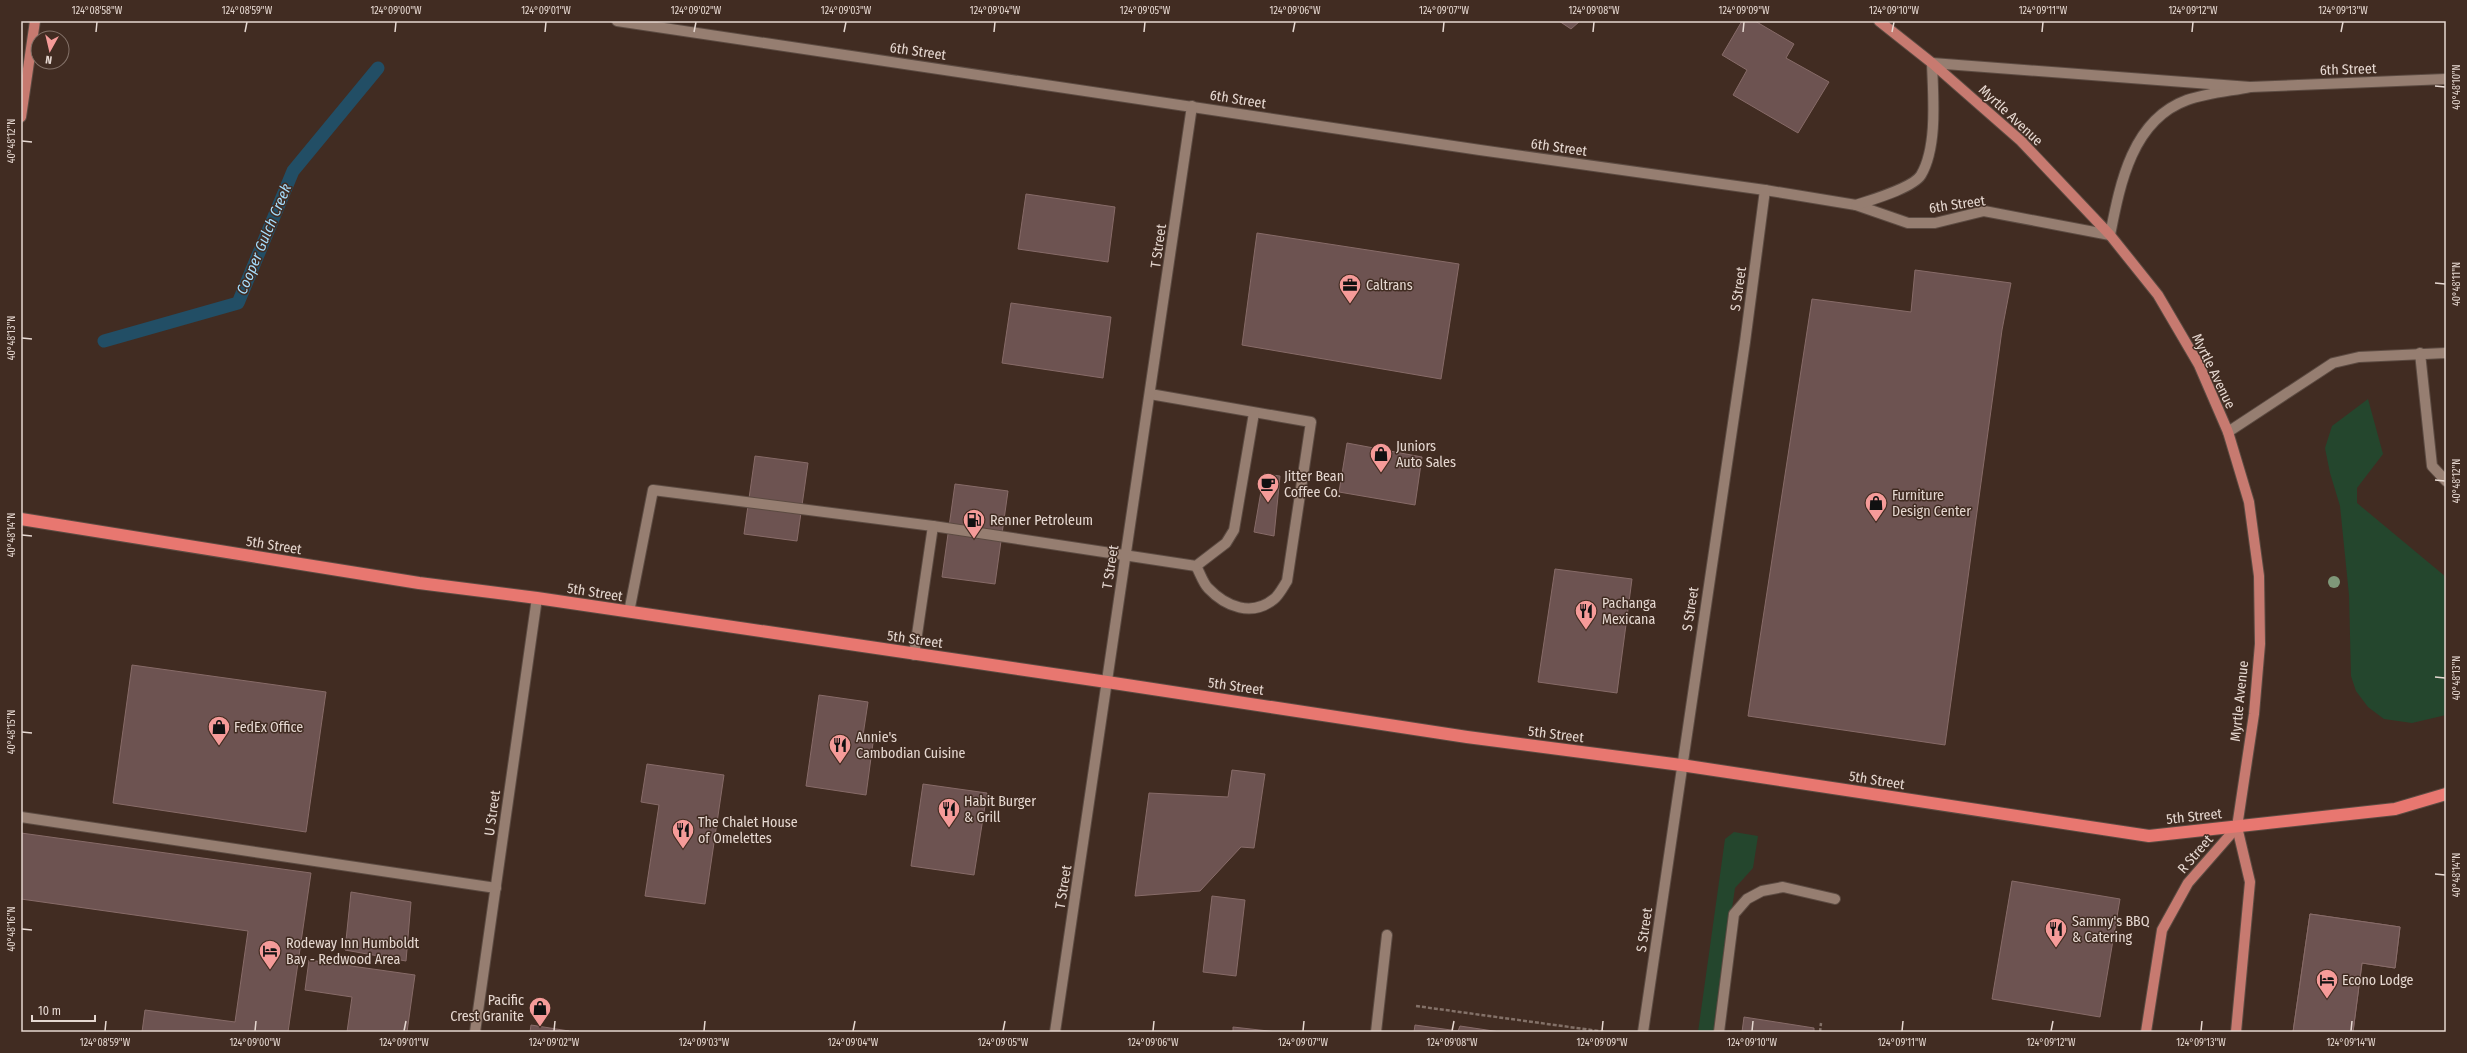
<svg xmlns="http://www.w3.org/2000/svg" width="2467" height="1053" viewBox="0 0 2467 1053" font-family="'Fira Sans Condensed',sans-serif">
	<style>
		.green { fill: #24462d }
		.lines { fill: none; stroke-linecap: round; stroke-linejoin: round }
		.stream { stroke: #224e65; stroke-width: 13 }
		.building { fill: #6d5351; stroke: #876b68 }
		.minor-casing { stroke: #5c4b42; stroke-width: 12 }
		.major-casing { stroke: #5c4b42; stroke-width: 12 }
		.highway-casing { stroke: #5c4b42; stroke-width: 14 }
		.path { stroke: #837168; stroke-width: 2.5; stroke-dasharray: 4 2; stroke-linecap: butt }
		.minor { stroke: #967e71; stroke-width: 10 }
		.major { stroke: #c77a70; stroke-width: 10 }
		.highway { stroke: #e87770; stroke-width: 12 }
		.tree { fill: #7f9879 }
		.ticks { fill: none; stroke: #e6d8d1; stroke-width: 1.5 }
		.labels { text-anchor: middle; stroke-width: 3; stroke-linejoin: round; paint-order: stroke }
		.street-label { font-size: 14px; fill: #e6d8d1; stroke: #412c22 }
		.poi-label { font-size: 14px; fill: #e6d8d1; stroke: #412c22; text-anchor: start }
		.water-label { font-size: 15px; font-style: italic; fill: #a5ddfd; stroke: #412c22 }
		.neatline { fill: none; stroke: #e6d8d1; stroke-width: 1.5 }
		.ticks-label { font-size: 10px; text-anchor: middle; fill: #e6d8d1 }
	</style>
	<rect width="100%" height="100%" fill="#412c22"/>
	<!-- green -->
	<g class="green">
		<polygon points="2368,399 2383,454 2357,488 2357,503 2446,577 2446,715 2412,723 2384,719 2368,707 2356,691 2351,676 2349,595 2340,506 2330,473 2325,448 2332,426"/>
		<polygon points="1734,832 1758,836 1753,868 1735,888 1714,1032 1698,1032 1725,839"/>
	</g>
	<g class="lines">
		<!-- stream -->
		<polyline class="stream" points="104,341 238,303 293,171 378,68"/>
	</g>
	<!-- building -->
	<g class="building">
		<polygon points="1559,21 1580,21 1571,29"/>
		<polygon points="1742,21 1755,21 1794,44 1786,58 1829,82 1798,133 1733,95 1747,70 1722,55"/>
		<polygon points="1026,194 1115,207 1108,262 1018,249"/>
		<polygon points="1257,233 1459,264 1441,379 1242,345"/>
		<polygon points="1915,270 2011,283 2002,330 1945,745 1748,716 1812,299 1911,312"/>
		<polygon points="1011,303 1111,317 1103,378 1002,363"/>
		<polygon points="1347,443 1422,457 1415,505 1339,492"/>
		<polygon points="755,456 808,463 797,541 744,534"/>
		<polygon points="1264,474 1280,476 1274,536 1254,532"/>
		<polygon points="955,484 1008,491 995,584 942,577"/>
		<polygon points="1555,569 1632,579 1617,693 1538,682"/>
		<polygon points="132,665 326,692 306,832 113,803"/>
		<polygon points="819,695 868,702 862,742 873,743 866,795 806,786"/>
		<polygon points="647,764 724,775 705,904 645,896 659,805 641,802"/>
		<polygon points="1232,770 1265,774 1254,848 1241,847 1200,891 1135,896 1149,793 1228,797"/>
		<polygon points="923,784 987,793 974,875 911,866"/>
		<polygon points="21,833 311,873 288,1032 142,1032 145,1010 235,1022 248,931 21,899"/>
		<polygon points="2012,881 2120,899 2100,1017 1992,999"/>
		<polygon points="351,892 411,902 406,961 345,950"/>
		<polygon points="1212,896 1245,900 1236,976 1203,972"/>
		<polygon points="2310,914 2400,927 2395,968 2362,963 2353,1032 2293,1032"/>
		<polygon points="2310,914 2400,927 2395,968 2362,963 2353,1032 2293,1032"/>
		<polygon points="309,960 415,975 407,1032 347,1032 352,997 305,990"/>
		<polygon points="1744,1017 1814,1028 1814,1032 1742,1032"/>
		<polygon points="531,1025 569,1031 569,1032 530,1032"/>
		<polygon points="1415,1025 1458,1031 1460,1026 1500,1032 1414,1032"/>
		<polygon points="1233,1027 1277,1032 1233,1032"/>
	</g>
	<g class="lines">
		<!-- minor casing -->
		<g class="minor-casing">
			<g id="minor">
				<path d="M617,21L1480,150L1765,190L1856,205L1908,223H1935L1984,211L2110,235C2120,184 2132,120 2187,100C2207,93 2230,91 2250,87"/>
				<path d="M1856,205C1871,200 1913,188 1921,175C1938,146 1933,95 1932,63L2250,87L2446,79"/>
				<polyline points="2420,353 2432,466 2446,481"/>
				<path d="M1150,394L1311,422L1287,581C1283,587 1279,595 1274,599C1252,617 1226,607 1208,588C1203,583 1200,573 1196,566"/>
				<polyline points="2228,432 2333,363 2359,357 2446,353"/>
				<polyline points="629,612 653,490 933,526 1196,566 1226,543 1234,530 1254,413"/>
				<polyline points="914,655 933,526"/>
				<polyline points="21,817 496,888"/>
				<polyline points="475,1032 537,598"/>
				<polyline points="1055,1032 1192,106"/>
				<polyline points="1376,1032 1387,935"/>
				<polyline points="1643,1032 1745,342 1765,190"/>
				<polyline points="1719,1032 1734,914 1747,899 1762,891 1783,887 1835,899"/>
			</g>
		</g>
		<!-- major casing -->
		<g class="major-casing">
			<g id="major">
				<polyline points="1879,21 1932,63 2021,141 2110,235 2158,295 2199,365 2228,432 2249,502 2259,576 2260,644 2254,714 2237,827 2250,882 2236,1032"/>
				<polyline points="21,117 35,21"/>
				<polyline points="2146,1032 2162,930 2188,883 2237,827"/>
			</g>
		</g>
		<!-- highway casing -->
		<g class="highway-casing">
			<polyline id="highway" points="21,519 419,583 537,598 1107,682 1467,737 1681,765 2149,836 2395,809 2446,794"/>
		</g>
		<!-- path -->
		<g class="path">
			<polyline points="1416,1006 1606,1032"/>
			<polyline points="1820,1032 1821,1023"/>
		</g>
		<!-- minor -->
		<use href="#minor" class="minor"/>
		<!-- major -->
		<use href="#major" class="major"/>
		<!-- highway -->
		<use href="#highway" class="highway"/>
	</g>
	<!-- trees -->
	<circle class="tree" cx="2334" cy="582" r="6"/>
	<!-- ticks -->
	<path class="ticks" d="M96,32L97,22M245,32L247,22M395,32L396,22M545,32L546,22M694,32L696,22M844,32L846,22M994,32L995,22M1144,32L1145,22M1293,32L1295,22M1443,32L1444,22M1593,32L1594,22M1743,32L1744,22M1892,32L1894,22M2042,32L2043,22M2192,32L2193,22M2341,32L2343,22M2435,86L2445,87M22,141L32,142M2435,283L2445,284M22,338L32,339M2435,480L2445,481M22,535L32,536M2435,677L2445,678M22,732L32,733M2435,874L2445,875M22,929L32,930M105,1031L106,1021M255,1031L256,1021M404,1031L406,1021M554,1031L555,1021M704,1031L705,1021M853,1031L855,1021M1003,1031L1005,1021M1153,1031L1154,1021M1303,1031L1304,1021M1452,1031L1454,1021M1602,1031L1603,1021M1752,1031L1753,1021M1902,1031L1903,1021M2051,1031L2053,1021M2201,1031L2202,1021M2351,1031L2352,1021"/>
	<!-- icons -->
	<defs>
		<g id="office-pin" transform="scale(1.15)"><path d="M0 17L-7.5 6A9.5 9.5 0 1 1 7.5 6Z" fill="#f59b99" stroke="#412c22"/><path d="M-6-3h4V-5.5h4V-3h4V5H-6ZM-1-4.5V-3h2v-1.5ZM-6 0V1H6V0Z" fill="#111"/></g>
		<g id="shop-pin" transform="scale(1.15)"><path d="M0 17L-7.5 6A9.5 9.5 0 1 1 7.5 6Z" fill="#f59b99" stroke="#412c22"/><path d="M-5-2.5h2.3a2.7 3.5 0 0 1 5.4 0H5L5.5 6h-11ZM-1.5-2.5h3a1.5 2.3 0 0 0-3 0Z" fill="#111"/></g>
		<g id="cafe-pin" transform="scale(1.15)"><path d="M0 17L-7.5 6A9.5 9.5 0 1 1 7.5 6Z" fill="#f59b99" stroke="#412c22"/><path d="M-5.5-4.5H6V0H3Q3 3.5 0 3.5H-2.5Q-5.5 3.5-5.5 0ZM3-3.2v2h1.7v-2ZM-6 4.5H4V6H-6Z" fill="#111"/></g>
		<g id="fuel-pin" transform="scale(1.15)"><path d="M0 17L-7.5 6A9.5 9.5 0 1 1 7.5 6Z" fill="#f59b99" stroke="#412c22"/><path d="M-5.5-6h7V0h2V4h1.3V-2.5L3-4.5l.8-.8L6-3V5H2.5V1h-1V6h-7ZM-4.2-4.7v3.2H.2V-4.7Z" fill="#111"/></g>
		<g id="restaurant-pin" transform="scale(1.15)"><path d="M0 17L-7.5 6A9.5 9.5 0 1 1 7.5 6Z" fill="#f59b99" stroke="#412c22"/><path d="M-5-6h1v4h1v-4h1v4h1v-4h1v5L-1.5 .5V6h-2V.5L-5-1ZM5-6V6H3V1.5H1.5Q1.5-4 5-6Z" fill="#111"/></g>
		<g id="hotel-pin" transform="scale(1.15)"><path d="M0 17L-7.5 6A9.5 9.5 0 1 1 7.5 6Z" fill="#f59b99" stroke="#412c22"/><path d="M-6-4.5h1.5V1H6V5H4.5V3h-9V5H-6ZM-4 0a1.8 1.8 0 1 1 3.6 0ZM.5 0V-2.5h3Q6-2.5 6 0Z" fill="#111"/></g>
	</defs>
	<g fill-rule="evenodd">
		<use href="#office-pin" x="1350" y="285"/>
		<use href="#shop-pin" x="1381" y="454"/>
		<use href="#cafe-pin" x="1268" y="484"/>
		<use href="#shop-pin" x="1876" y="503"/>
		<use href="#fuel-pin" x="974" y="520"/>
		<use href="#restaurant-pin" x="1586" y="611"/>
		<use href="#shop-pin" x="219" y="727"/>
		<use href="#restaurant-pin" x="840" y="745"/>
		<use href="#restaurant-pin" x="949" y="809"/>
		<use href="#restaurant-pin" x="683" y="830"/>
		<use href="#restaurant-pin" x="2056" y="929"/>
		<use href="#hotel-pin" x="270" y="951"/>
		<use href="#hotel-pin" x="2327" y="980"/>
		<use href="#shop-pin" x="540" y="1008"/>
	</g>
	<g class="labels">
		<!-- street labels -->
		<g class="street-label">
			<text transform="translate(918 51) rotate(8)" y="5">6th Street</text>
			<text transform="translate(2348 69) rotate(-2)" y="5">6th Street</text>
			<text transform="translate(1238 99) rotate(9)" y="5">6th Street</text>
			<text transform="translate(2011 115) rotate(43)" y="5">Myrtle Avenue</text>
			<text transform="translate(1559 147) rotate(8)" y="5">6th Street</text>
			<text transform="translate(1957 204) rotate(-8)" y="5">6th Street</text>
			<text transform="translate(1158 246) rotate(-82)" y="5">T Street</text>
			<text transform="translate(1738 289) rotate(-82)" y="5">S Street</text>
			<text transform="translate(2214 371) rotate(64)" y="5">Myrtle Avenue</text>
			<text transform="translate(274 545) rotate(9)" y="5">5th Street</text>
			<text transform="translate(1110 567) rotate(-81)" y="5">T Street</text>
			<text transform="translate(595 592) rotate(9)" y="5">5th Street</text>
			<text transform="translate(1690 609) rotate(-81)" y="5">S Street</text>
			<text transform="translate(915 639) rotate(8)" y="5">5th Street</text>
			<text transform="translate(1236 686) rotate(8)" y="5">5th Street</text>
			<text transform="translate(2239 701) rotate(-84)" y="5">Myrtle Avenue</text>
			<text transform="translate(1556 734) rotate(7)" y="5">5th Street</text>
			<text transform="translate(1877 780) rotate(9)" y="5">5th Street</text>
			<text transform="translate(492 813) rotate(-82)" y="5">U Street</text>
			<text transform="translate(2194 816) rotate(-6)" y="5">5th Street</text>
			<text transform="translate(2195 854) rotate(-49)" y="5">R Street</text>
			<text transform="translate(1063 887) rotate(-81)" y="5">T Street</text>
			<text transform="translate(1644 930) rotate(-82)" y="5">S Street</text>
		</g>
		<!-- poi labels -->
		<g class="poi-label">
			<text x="1366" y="290">Caltrans</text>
			<text x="1396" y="451">Juniors<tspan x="1396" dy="16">Auto Sales</tspan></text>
			<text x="1284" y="481">Jitter Bean<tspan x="1284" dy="16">Coffee Co.</tspan></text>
			<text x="1892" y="500">Furniture<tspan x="1892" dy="16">Design Center</tspan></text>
			<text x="990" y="525">Renner Petroleum</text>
			<text x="1602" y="608">Pachanga<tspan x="1602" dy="16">Mexicana</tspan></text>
			<text x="234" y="732">FedEx Office</text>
			<text x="856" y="742">Annie's<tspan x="856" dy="16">Cambodian Cuisine</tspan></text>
			<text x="964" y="806">Habit Burger<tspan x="964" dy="16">&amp; Grill</tspan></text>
			<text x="698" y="827">The Chalet House<tspan x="698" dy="16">of Omelettes</tspan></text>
			<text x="2072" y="926">Sammy's BBQ<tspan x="2072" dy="16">&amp; Catering</tspan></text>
			<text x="286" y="948">Rodeway Inn Humboldt<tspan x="286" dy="16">Bay - Redwood Area</tspan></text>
			<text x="2342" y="985">Econo Lodge</text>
			<text x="524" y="1005" text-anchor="end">Pacific<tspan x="524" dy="16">Crest Granite</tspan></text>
		</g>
		<!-- water labels -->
		<g class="water-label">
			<text transform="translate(264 239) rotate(-67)" y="5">Cooper Gulch Creek</text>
		</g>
	</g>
	<!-- border -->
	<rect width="2467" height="1053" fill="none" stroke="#412c22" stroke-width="44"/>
	<!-- north arrow -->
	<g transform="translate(50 50) rotate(188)"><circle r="19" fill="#412c22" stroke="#837168"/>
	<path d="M0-3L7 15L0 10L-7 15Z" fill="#f59b99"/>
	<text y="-6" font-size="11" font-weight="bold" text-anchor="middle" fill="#e6d8d1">N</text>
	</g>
	<!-- scale -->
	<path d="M32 1015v6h63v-6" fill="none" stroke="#e6d8d1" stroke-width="2"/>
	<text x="38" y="1015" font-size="12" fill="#e6d8d1" stroke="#412c22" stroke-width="3" paint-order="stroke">10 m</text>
	<rect x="22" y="22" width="2423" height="1009" class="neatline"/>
	<g class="ticks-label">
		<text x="97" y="14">124°08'58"W</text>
		<text x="247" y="14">124°08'59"W</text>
		<text x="396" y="14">124°09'00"W</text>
		<text x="546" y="14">124°09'01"W</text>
		<text x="696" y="14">124°09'02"W</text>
		<text x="846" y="14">124°09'03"W</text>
		<text x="995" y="14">124°09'04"W</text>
		<text x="1145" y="14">124°09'05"W</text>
		<text x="1295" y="14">124°09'06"W</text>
		<text x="1444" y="14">124°09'07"W</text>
		<text x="1594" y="14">124°09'08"W</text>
		<text x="1744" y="14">124°09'09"W</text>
		<text x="1894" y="14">124°09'10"W</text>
		<text x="2043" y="14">124°09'11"W</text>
		<text x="2193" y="14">124°09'12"W</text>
		<text x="2343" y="14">124°09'13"W</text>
		<text transform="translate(2456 87) rotate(-90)" y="4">40°48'10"N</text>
		<text transform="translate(11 141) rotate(-90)" y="4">40°48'12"N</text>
		<text transform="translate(2456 284) rotate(-90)" y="4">40°48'11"N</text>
		<text transform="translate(11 338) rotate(-90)" y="4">40°48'13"N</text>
		<text transform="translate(2456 481) rotate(-90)" y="4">40°48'12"N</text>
		<text transform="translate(11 535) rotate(-90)" y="4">40°48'14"N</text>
		<text transform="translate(2456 678) rotate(-90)" y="4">40°48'13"N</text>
		<text transform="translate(11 732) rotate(-90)" y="4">40°48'15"N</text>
		<text transform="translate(2456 875) rotate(-90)" y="4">40°48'14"N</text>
		<text transform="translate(11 929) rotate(-90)" y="4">40°48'16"N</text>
		<text x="105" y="1046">124°08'59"W</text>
		<text x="255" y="1046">124°09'00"W</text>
		<text x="404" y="1046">124°09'01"W</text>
		<text x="554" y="1046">124°09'02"W</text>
		<text x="704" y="1046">124°09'03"W</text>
		<text x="853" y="1046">124°09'04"W</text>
		<text x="1003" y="1046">124°09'05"W</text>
		<text x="1153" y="1046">124°09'06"W</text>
		<text x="1303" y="1046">124°09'07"W</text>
		<text x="1452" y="1046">124°09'08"W</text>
		<text x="1602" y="1046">124°09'09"W</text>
		<text x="1752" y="1046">124°09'10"W</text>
		<text x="1902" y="1046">124°09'11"W</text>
		<text x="2051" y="1046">124°09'12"W</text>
		<text x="2201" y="1046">124°09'13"W</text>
		<text x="2351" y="1046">124°09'14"W</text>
	</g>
</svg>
